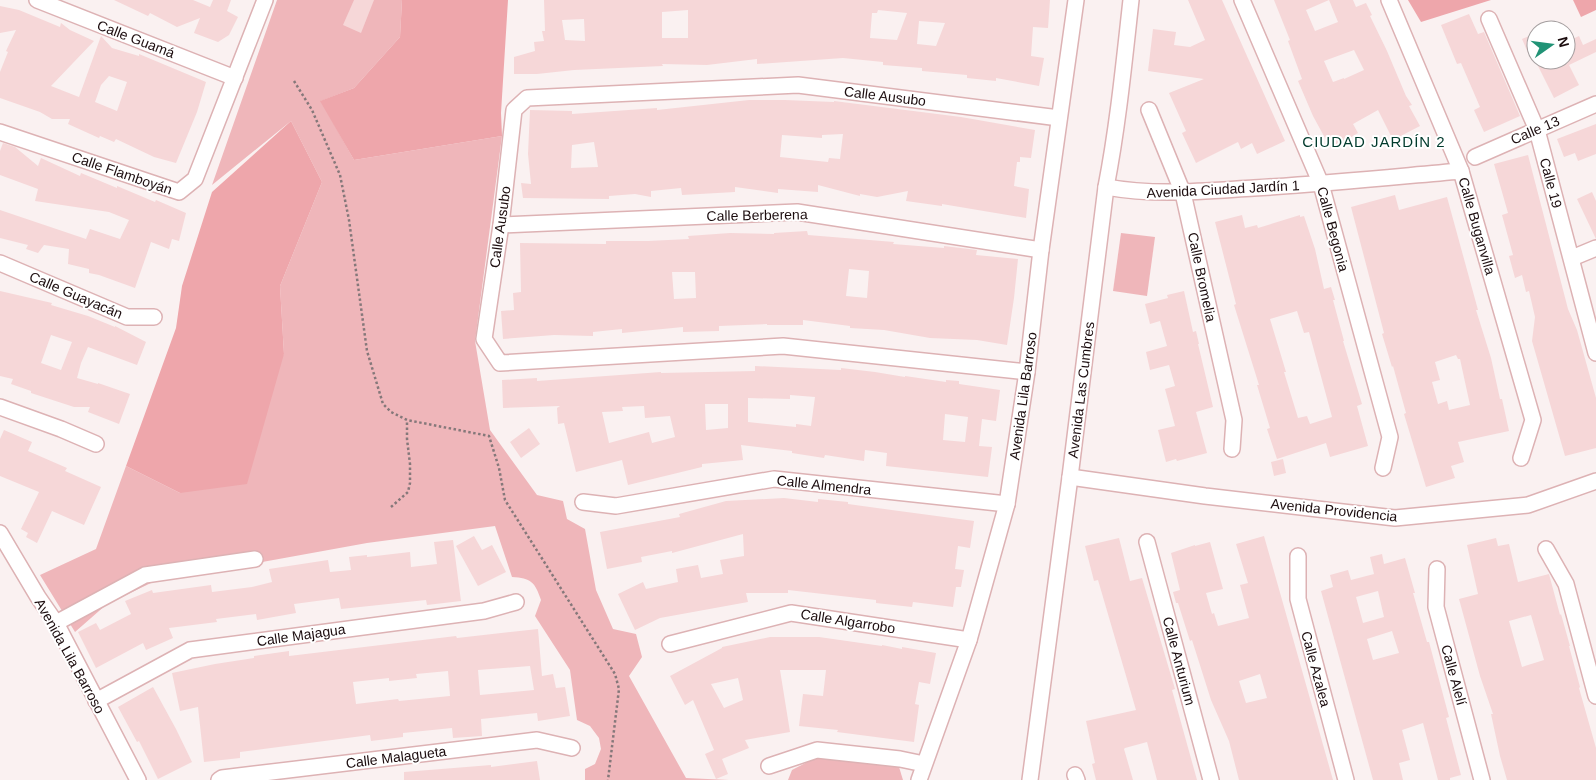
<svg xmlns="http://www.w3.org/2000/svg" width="1596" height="780" viewBox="0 0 1596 780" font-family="Helvetica,sans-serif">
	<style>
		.green { fill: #efb6ba }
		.forest { fill: #eea6ab }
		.building { fill: #f6d7d8; fill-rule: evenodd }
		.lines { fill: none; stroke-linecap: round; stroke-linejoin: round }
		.minor-casing { stroke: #ddb2b4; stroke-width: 18 }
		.path { stroke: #85787a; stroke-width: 2.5; stroke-dasharray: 2.5 2.5; stroke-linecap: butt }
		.minor { stroke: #fff; stroke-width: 15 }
		.labels { text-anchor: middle; stroke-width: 4; stroke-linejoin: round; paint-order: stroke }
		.street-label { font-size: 14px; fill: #1c0d0f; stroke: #fff }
		.neighbourhood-label { font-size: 15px; letter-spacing: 1px; fill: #013a2c; stroke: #fff }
	</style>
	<rect width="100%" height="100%" fill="#faf1f1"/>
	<!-- green -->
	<g class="green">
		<path d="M277,0H402L400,37L354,88L321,101L354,160L502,136L475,341L490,430L537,495L563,501L567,519L585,529L596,590L613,629L636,634L642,657L629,676L686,778L729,780H585V769L595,764L601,749L599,738L590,726L577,720L570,670L535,616L541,600C535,582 531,578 512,577L495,526L367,543L153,582L107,604L75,632L40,575L96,549L126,466L180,493L284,354L280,286L322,182L291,121L212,185Z"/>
		<polygon points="1121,233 1155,237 1147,296 1113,291"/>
		<polygon points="817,757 899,767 903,780 788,780 792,770"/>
	</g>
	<!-- forest -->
	<g class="forest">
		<polygon points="402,0 508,0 501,113 502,136 354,160 320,101 354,88 400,37"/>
		<polygon points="1408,0 1491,0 1421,22"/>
		<polygon points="1573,0 1596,0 1596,10 1581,17"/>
		<polygon points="291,121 322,182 280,286 284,354 247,484 180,493 126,466 176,328 182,286 212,192"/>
	</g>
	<!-- building -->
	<g class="building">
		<polygon points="114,0 193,0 210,7 213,0 231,0 227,11 238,17 229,35 218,42 194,33 200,18 177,27 150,13 148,16"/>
		<polygon points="354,0 374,0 361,33 343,25"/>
		<path d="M544,0H1050L1048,28L1033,27L1031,56L1044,58L1039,86L996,78V81L967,78V75L922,71V68L883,65V62L843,58L757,64V59L707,65L662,64L663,66L574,70L537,74H514V57L535,51L534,42L544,41L542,31H545ZM688,10V38H662V12ZM878,10L907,13L897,40L870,38L872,13H877ZM584,19L585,41L565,40L562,20ZM919,21L945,23L936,46L917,44Z"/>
		<polygon points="1188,0 1222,0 1285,141 1257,154 1252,143 1241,149 1238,142 1196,163 1182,133 1186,131 1169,93 1204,79 1148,71 1153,29 1176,32 1174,45 1190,47 1205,40"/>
		<path d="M1274,0H1329L1306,10L1315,31L1338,22L1329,0H1353L1356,7L1366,3L1372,15L1370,16L1387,51L1406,96L1412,105L1409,106L1420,126L1393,140L1378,110L1353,124L1358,133L1331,149L1313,116L1298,81L1302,79L1288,41L1290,40ZM1354,50L1364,70L1344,79V78L1333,82L1324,61Z"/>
		<path d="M0,6L19,10L60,27L61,23L70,30L94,41L51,86L79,97L101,36L112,48L139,56V54L206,82L197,112L176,163L154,157L116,139L114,142L100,136L99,138L68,124L70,119H52L40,112L0,98V72L8,52L6,51L16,30L0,33ZM109,76L127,82L117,111L95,102L101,85Z"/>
		<polygon points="1469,14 1478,34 1484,32 1520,116 1484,132 1474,110 1480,107 1461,63 1457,64 1441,25"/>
		<polygon points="1536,33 1536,49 1528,53 1522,39"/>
		<polygon points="1579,36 1583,45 1596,39 1596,52 1569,65 1579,85 1554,98 1535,60 1566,60 1566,42"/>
		<path d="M749,100H785L834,102V101L961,117L1035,130L1031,158L1020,157V162H1017L1014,186L1029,189L1026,218L942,204V206L906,201L908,191L877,197L860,194V196L818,185V192L778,189V193L735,187V192L682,195L681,188L651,191V197L635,194L609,196V199L523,198L521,183L531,184L528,154L530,110L572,111V114L657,108V110ZM843,134L840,159L829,158L828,162L780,157L782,135L822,138V135ZM594,142L598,167L571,168L572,145Z"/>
		<polygon points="1596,124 1596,154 1578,161 1575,153 1564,157 1557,139"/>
		<polygon points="3,143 15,147 38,166 41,158 80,176 81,173 117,188 117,186 155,202 156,200 186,213 179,241 172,239 169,249 151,242 135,288 99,275 89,273 89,269 68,264 69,249 44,245 38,253 26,249 28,245 0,238 0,210 86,239 90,229 120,239 129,220 109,212 35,201 38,189 0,175 0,151"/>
		<polygon points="1528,155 1568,309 1577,330 1596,398 1596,448 1565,456 1532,341 1535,317 1529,291 1526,292 1522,275 1515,278 1509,256 1513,255 1502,215 1508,213 1494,164"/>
		<polygon points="1592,192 1596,201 1596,239 1577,199"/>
		<path d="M1395,195L1399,210L1447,197L1478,310H1476L1491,358L1500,399H1502L1509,431L1458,442L1464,462L1451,466L1455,478L1426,487L1404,414L1406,413L1393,366L1392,367L1382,334L1384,333L1351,207ZM1456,355L1458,359H1460L1470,405L1449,410L1447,401L1438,404L1432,382L1440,380L1435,362Z"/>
		<path d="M1242,215L1245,228L1257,225L1258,228L1300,215V217L1304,216L1315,249L1324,289L1331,287L1335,300H1333L1344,341H1343L1362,404L1357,406L1368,446L1330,457L1326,443L1277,459L1267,429L1270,428L1257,385H1259L1234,305L1236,304L1215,222ZM1297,311L1304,333L1309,332L1332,417L1310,424L1307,416L1298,418L1284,372H1286L1270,319Z"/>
		<path d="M807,231L808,235L894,242L893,244L944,248V246L977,250L976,255L1018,259L1014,298L1007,345L977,340L930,338L884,330L850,328V326L803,320V325H767V324L719,326V331L683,332V327L622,333V329L593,332V336L554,335L503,339L501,311L514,310L513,293L521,292L520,243L606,244V241H648L689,239L688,236L730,233L774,234V233ZM849,269L869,271L867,298L846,296ZM672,272H695L696,298L674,299Z"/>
		<path d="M0,291L52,303L51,305L88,316L115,327V326L146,342L137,365L88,347L81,363L77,378L98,384V383L130,394L119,424L88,412L90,407H74L31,393V391L11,384L13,379L0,376ZM51,335L72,342L61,370L41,363Z"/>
		<polygon points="1184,291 1193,332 1196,331 1199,344 1198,344 1213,407 1196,412 1207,453 1177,461 1176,459 1166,462 1158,430 1175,426 1165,389 1175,386 1169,365 1150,370 1146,352 1167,346 1160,321 1150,324 1145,304 1168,298 1167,295"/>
		<path d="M755,366L841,370V368L875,372L905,377V376L946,382V380L959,381V384L1000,390L996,421L982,419L979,446L992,447L988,477L886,466L887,453L865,450L864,461L825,455L824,458L792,453V451L741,445L743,460L702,464V467L628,485L622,460L576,472L564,423L558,424L557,408L560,406L503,408L502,380L537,378V381L661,372V373L755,371ZM790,395L815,397L811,426L796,424V427L748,422V398L790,399ZM705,404H728V428L706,430ZM644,406L645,418L670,416L675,437L652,443L649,432L609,443L602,412L623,411L622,407ZM945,414L968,417L965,442L943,440Z"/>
		<polygon points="529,428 540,444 521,458 510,442"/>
		<polygon points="4,430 32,442 28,451 67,468 65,471 101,487 84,525 52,511 37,543 26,537 28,533 21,529 39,492 0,476 0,439"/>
		<polygon points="1283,459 1286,473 1274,476 1271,462"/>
		<polygon points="784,498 818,502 818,499 848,502 848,504 899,511 974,521 970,548 958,546 955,569 964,570 961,587 956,587 953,607 913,602 912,607 876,603 876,600 788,590 788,593 746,593 748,602 660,618 635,630 618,594 643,582 646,589 678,582 676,569 698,565 701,578 723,574 720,560 744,556 743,534 672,553 672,551 641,557 642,562 607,569 600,532 680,517 679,514 726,501"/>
		<polygon points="474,536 482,550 492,545 506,572 478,586 456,546"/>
		<path d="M1264,536L1275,575L1333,780H1239L1229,741L1211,700L1192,640L1190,641L1178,603H1176L1173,592L1180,590L1171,553L1195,545V546L1210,542L1223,589L1206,593L1212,614L1214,613L1218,626L1249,618L1240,585L1248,583L1236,544ZM1260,674L1267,698L1246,703L1239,681Z"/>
		<polygon points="1119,538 1130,581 1142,578 1175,689 1172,690 1197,780 1157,780 1147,742 1125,748 1124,749 1133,780 1096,780 1092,764 1095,763 1086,721 1136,710 1098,580 1094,581 1085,546"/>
		<path d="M1496,538L1498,546L1509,544L1518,582L1549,574L1560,615L1561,614L1570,646H1569L1580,687L1579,688L1596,748V780H1507L1500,756L1491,714H1493L1480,676L1459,599L1478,594L1467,545ZM1531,615L1544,660L1522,667L1509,621Z"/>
		<polygon points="453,540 461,601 427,605 426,600 341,609 339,598 294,604 296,613 257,620 256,614 216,619 217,622 169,628 173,638 146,650 143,643 96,668 78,632 96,623 100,630 131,614 125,601 152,590 153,593 211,585 212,592 252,587 272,582 269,569 328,560 330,572 351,570 349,557 367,555 367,557 410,552 411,567 437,564 434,542"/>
		<path d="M1382,554L1384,564L1405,558L1415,593H1413L1427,642H1429L1449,717L1446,718L1461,775L1450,778V780H1438L1423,723L1402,730L1410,760L1399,763L1403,780H1373L1321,591L1333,587L1330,575L1348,570L1351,580L1374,574L1370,557ZM1378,591L1384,617L1363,623L1356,597ZM1392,631L1399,653L1373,660L1367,639Z"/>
		<path d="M538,629L542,676L553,674L556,688L565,687L570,716L538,721L537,713L481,719L482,736L453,738L452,728L403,733V737L371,741L370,735L240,752V758L204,762L198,707L180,711L172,673L215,664L254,658V656L289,651V656L456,636L457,638ZM530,666L534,690L480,695L478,670ZM448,671L450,696L399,701L398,699L356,704L353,682L389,678V681L417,678L416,674Z"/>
		<path d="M770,637H819L882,646V645L902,649V647L936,653L930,684L919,682L915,704L919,705L914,742L837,732L838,730L799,726L803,694L823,696L826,670H780L790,732L745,740L749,748L722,759L728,774L716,779L705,754L714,750L693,700L685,705L670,676L722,648V647ZM738,678L743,700L724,708L711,684Z"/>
		<polygon points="153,687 176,729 192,762 158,779 139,741 137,742 118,707"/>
		<polygon points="537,761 540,780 404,780 404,772 491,765 491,767"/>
	</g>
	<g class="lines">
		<!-- minor casing -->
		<g class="minor-casing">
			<g id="minor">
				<polyline points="37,0 235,78"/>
				<polyline points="1242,0 1321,184 1390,437 1383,468"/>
				<polyline points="1389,0 1461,171 1533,420 1521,458"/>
				<polyline points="1489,19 1537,130 1596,353"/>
				<polyline points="1149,110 1183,193 1234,420 1232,449"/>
				<polyline points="0,132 179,192 195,179 265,0"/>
				<polyline points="1475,157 1596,104"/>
				<path d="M1106,187C1156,196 1204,191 1254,188C1323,184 1392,177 1461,171"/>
				<polyline points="501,225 797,212 1041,250"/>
				<polyline points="1572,258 1596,248"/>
				<polyline points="0,263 127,317 154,317"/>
				<polyline points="1027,372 783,346 500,363 484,339 501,225 514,110 527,98 798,85 1059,118"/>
				<polyline points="0,407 61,429 96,444"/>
				<polyline points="1070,477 1205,496 1395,518 1528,505 1596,481"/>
				<polyline points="583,502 616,506 774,479 1007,504"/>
				<polyline points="0,533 38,597 56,623 138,780"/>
				<polyline points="1147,542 1211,780"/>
				<polyline points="1546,549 1566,584 1596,696"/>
				<polyline points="1298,556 1298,599 1346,780"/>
				<polyline points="1437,569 1436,607 1482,780"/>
				<polyline points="56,623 145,575 255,559"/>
				<polyline points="670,644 791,613 969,640"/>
				<polyline points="96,701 190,650 484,611 516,602"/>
				<polyline points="769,766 817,750 900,759 924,764"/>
				<polyline points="1075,775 1077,780"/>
				<polyline points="219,780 222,778 537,740 572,748"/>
				<polyline points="919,780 969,640 1007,504 1027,372 1041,250 1076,0"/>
				<path d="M1030,780L1070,477L1106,187C1118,125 1124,63 1131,0"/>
			</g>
		</g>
		<!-- path -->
		<g class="path">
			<polyline points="294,81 312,110 340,175 349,220 367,351 383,404 391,412 407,420 489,436 499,468 505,500 615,674 619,689 608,780"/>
			<polyline points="391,507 408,492 410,483 410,464 407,439 407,420"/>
		</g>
		<!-- minor -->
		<use href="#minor" class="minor"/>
	</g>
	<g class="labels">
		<!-- street labels -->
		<g class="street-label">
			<text transform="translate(136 39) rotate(21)" y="5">Calle Guamá</text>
			<text transform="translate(885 96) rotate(7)" y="5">Calle Ausubo</text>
			<text transform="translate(1535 130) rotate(-23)" y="5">Calle 13</text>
			<text transform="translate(122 173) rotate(19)" y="5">Calle Flamboyán</text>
			<text transform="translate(1551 183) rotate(75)" y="5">Calle 19</text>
			<text transform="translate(1223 189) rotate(-3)" y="5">Avenida Ciudad Jardín 1</text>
			<text transform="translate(757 215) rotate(-1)" y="5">Calle Berberena</text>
			<text transform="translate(1477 226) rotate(74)" y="5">Calle Buganvilla</text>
			<text transform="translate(500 227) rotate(-82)" y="5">Calle Ausubo</text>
			<text transform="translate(1333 229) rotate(75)" y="5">Calle Begonia</text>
			<text transform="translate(1202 277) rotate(78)" y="5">Calle Bromelia</text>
			<text transform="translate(76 295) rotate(23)" y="5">Calle Guayacán</text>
			<text transform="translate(1081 390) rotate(-83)" y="5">Avenida Las Cumbres</text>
			<text transform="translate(1023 396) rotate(-82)" y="5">Avenida Lila Barroso</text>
			<text transform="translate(824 485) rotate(6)" y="5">Calle Almendra</text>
			<text transform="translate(1334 510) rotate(6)" y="5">Avenida Providencia</text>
			<text transform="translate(848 621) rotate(9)" y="5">Calle Algarrobo</text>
			<text transform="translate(301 635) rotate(-8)" y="5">Calle Majagua</text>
			<text transform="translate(70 656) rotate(61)" y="5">Avenida Lila Barroso</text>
			<text transform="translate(1179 661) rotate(75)" y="5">Calle Anturium</text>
			<text transform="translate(1316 669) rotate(75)" y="5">Calle Azalea</text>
			<text transform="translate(1454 675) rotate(75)" y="5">Calle Alelí</text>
			<text transform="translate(396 757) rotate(-7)" y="5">Calle Malagueta</text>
		</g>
		<!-- neighbourhood labels -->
		<g class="neighbourhood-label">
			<text x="1374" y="147">CIUDAD JARDÍN 2</text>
		</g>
	</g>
	<!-- north arrow -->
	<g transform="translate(1551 45) rotate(76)"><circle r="24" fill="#ffffff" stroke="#a49e9f"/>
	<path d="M0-4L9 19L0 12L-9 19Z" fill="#219376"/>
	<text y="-8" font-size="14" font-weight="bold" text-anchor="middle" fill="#1c0d0f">N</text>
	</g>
</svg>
